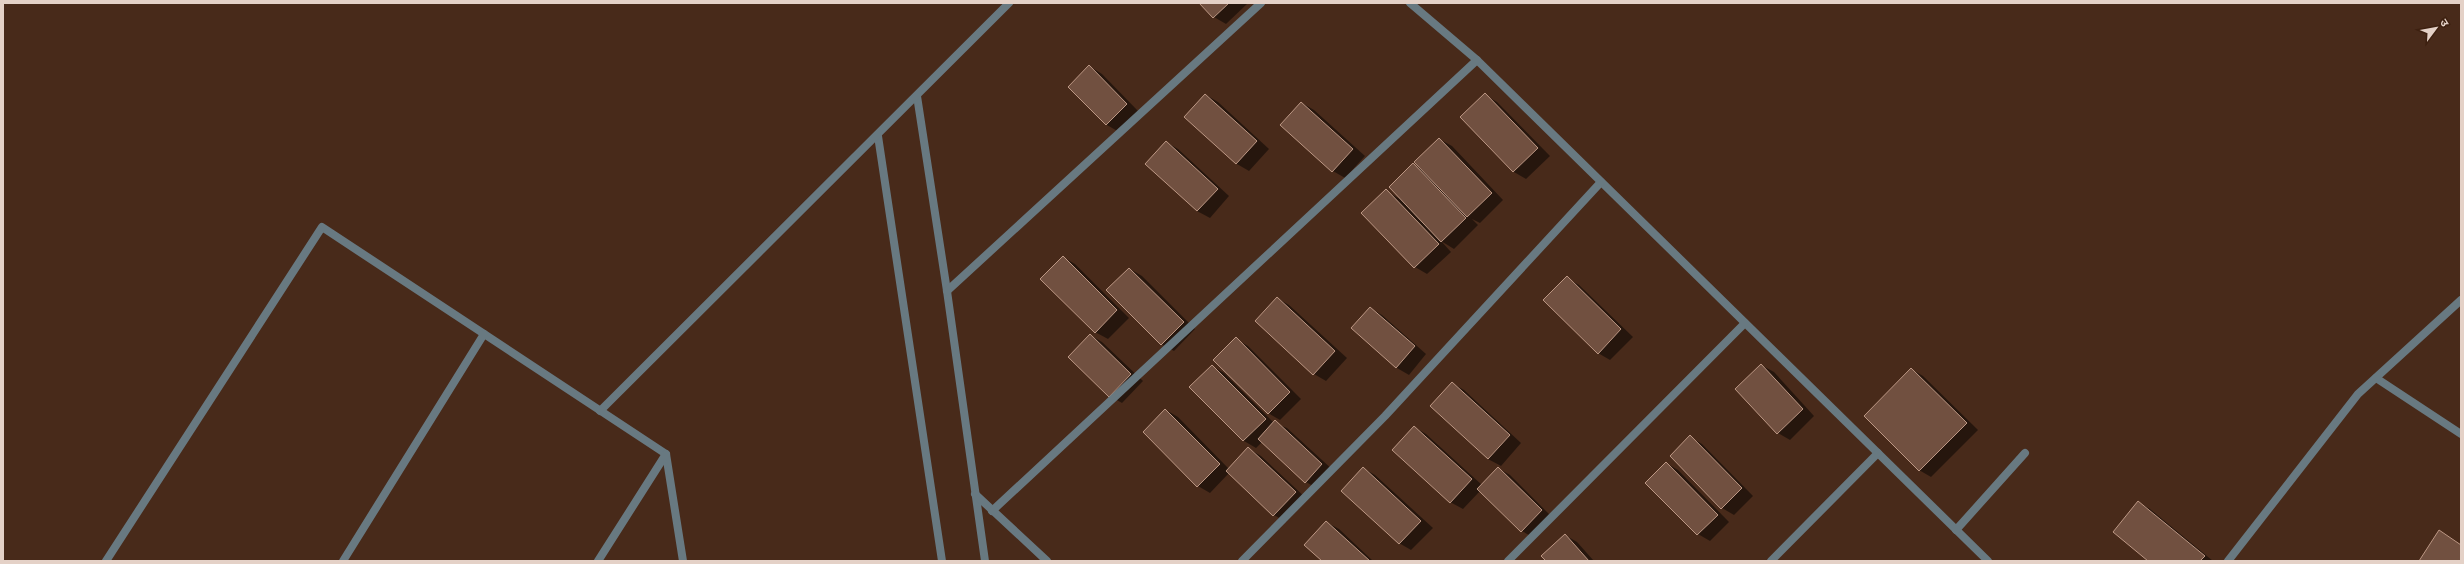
<svg xmlns="http://www.w3.org/2000/svg" width="2464" height="564" viewBox="0 0 2464 564" font-family="'Source Serif 4','Noto Sans Devanagari',serif">
  <style>
    .shadow { fill: #0007 }
    .building { fill: #715040; stroke: #bc9784 }
    .lines { fill: none; stroke-linecap: round; stroke-linejoin: round }
    .minor { stroke: #687981; stroke-width: 8 }
  </style>
  <rect width="100%" height="100%" fill="#482a1a"/>
  <g class="shadow">
    <polygon points="1200,3 1246,3 1247,4 1226,24 1214,17"/>
    <polygon points="1089,66 1102,74 1139,112 1119,132 1107,125 1069,87"/>
    <polygon points="1206,95 1218,102 1269,149 1249,171 1237,164 1186,117"/>
    <polygon points="1485,95 1497,102 1550,156 1526,179 1514,172 1462,117"/>
    <polygon points="1302,103 1314,110 1365,156 1345,178 1333,171 1282,125"/>
    <polygon points="1439,139 1452,146 1503,200 1480,223 1472,219 1478,225 1454,249 1441,241 1451,252 1427,274 1415,267 1363,213 1386,191 1400,199 1413,164 1421,169"/>
    <polygon points="1166,142 1178,149 1229,196 1210,218 1197,211 1146,164"/>
    <polygon points="1063,257 1075,264 1129,318 1108,339 1095,332"/>
    <polygon points="1130,269 1142,276 1195,329 1174,351 1161,344"/>
    <polygon points="1567,278 1579,285 1633,337 1610,360 1598,353"/>
    <polygon points="1277,298 1289,305 1347,358 1326,381 1314,374"/>
    <polygon points="1370,308 1382,315 1426,354 1409,375 1397,368 1352,328"/>
    <polygon points="1090,335 1102,342 1143,381 1122,403 1110,396"/>
    <polygon points="1236,339 1248,346 1301,399 1280,420 1268,413"/>
    <polygon points="1761,365 1774,372 1814,416 1790,440 1778,433"/>
    <polygon points="1212,366 1224,373 1274,423 1287,428 1334,471 1318,489 1306,482 1262,442 1256,448 1244,441 1190,387"/>
    <polygon points="1911,369 1923,376 1978,430 1931,477 1919,470"/>
    <polygon points="1452,383 1464,390 1521,443 1501,466 1488,459 1431,406"/>
    <polygon points="1166,410 1178,417 1229,469 1249,449 1261,456 1307,499 1286,522 1274,515 1229,473 1210,493 1198,486"/>
    <polygon points="1414,427 1426,434 1482,485 1498,468 1510,475 1553,518 1534,538 1522,531 1480,491 1463,509 1450,502"/>
    <polygon points="1690,437 1702,444 1753,496 1734,515 1722,508"/>
    <polygon points="1666,463 1678,470 1729,522 1710,541 1698,534"/>
    <polygon points="1363,468 1375,475 1433,528 1411,550 1399,543"/>
    <polygon points="2138,502 2150,509 2213,561 2150,561"/>
    <polygon points="1326,522 1339,529 1373,561 1323,561"/>
    <polygon points="1565,535 1577,542 1594,561 1548,561"/>
  </g>
  <g class="building">
    <polygon points="1199,3 1229,3 1213,18"/>
    <polygon points="1089,65 1127,104 1106,125 1068,87"/>
    <polygon points="1485,93 1538,148 1513,172 1460,117"/>
    <polygon points="1205,94 1257,141 1236,164 1184,117"/>
    <polygon points="1301,102 1353,149 1332,172 1280,125"/>
    <polygon points="1439,138 1492,193 1467,217 1414,162"/>
    <polygon points="1166,141 1218,189 1197,211 1145,164"/>
    <polygon points="1413,163 1466,218 1441,242 1389,187"/>
    <polygon points="1386,189 1439,244 1414,268 1361,213"/>
    <polygon points="1063,256 1117,310 1095,333 1040,279"/>
    <polygon points="1129,268 1184,322 1161,345 1106,290"/>
    <polygon points="1567,276 1621,329 1598,354 1543,300"/>
    <polygon points="1277,297 1335,351 1313,375 1255,321"/>
    <polygon points="1370,307 1415,346 1396,368 1351,328"/>
    <polygon points="1090,334 1131,374 1109,397 1068,357"/>
    <polygon points="1236,337 1290,392 1268,414 1213,360"/>
    <polygon points="1761,364 1803,409 1777,434 1735,389"/>
    <polygon points="1212,365 1266,419 1243,441 1189,387"/>
    <polygon points="1911,368 1967,423 1919,471 1864,416"/>
    <polygon points="1452,382 1510,435 1488,459 1430,406"/>
    <polygon points="1165,409 1220,464 1197,487 1143,432"/>
    <polygon points="1275,420 1322,464 1305,483 1258,439"/>
    <polygon points="1414,426 1472,479 1450,503 1392,450"/>
    <polygon points="1690,435 1742,488 1721,509 1670,456"/>
    <polygon points="1248,447 1296,492 1273,516 1226,471"/>
    <polygon points="1666,462 1718,515 1697,535 1645,483"/>
    <polygon points="1363,467 1421,521 1399,544 1341,491"/>
    <polygon points="1498,467 1542,510 1521,532 1477,489"/>
    <polygon points="2138,501 2205,556 2200,561 2148,561 2113,532"/>
    <polygon points="1326,521 1370,561 1322,561 1304,545"/>
    <polygon points="2439,530 2461,545 2461,561 2419,561"/>
    <polygon points="1565,534 1589,561 1546,561 1541,556"/>
  </g>
  <g class="lines">
    <g class="minor">
      <polyline points="1410,3 1477,60 1988,561"/>
      <polyline points="917,96 947,291 985,561"/>
      <polyline points="878,136 942,561"/>
      <polyline points="947,291 1261,3"/>
      <polyline points="2376,378 2461,434"/>
      <polyline points="600,411 1009,3"/>
      <polyline points="975,494 1047,561"/>
      <polyline points="992,511 1477,60"/>
      <polyline points="1956,530 2025,453"/>
      <polyline points="106,561 322,227 666,454 683,561"/>
      <polyline points="343,561 484,334"/>
      <polyline points="598,561 666,454"/>
      <polyline points="1242,561 1385,416 1601,182"/>
      <polyline points="1508,561 1745,323"/>
      <polyline points="1771,561 1878,453"/>
      <polyline points="2228,561 2358,394 2461,300"/>
    </g>
  </g>
  <rect width="2464" height="564" fill="none" stroke="#e4d1c7" stroke-width="8"/>
  <g transform="translate(2436 28) rotate(58)" stroke="#3d2010" stroke-width="3" paint-order="stroke">
  <path d="M0-3L7 15L0 10L-7 15Z" fill="#e4d1c7"/>
  <text y="-6" font-size="11" font-weight="bold" text-anchor="middle" fill="#e4d1c7">उ</text>
  </g>
</svg>
